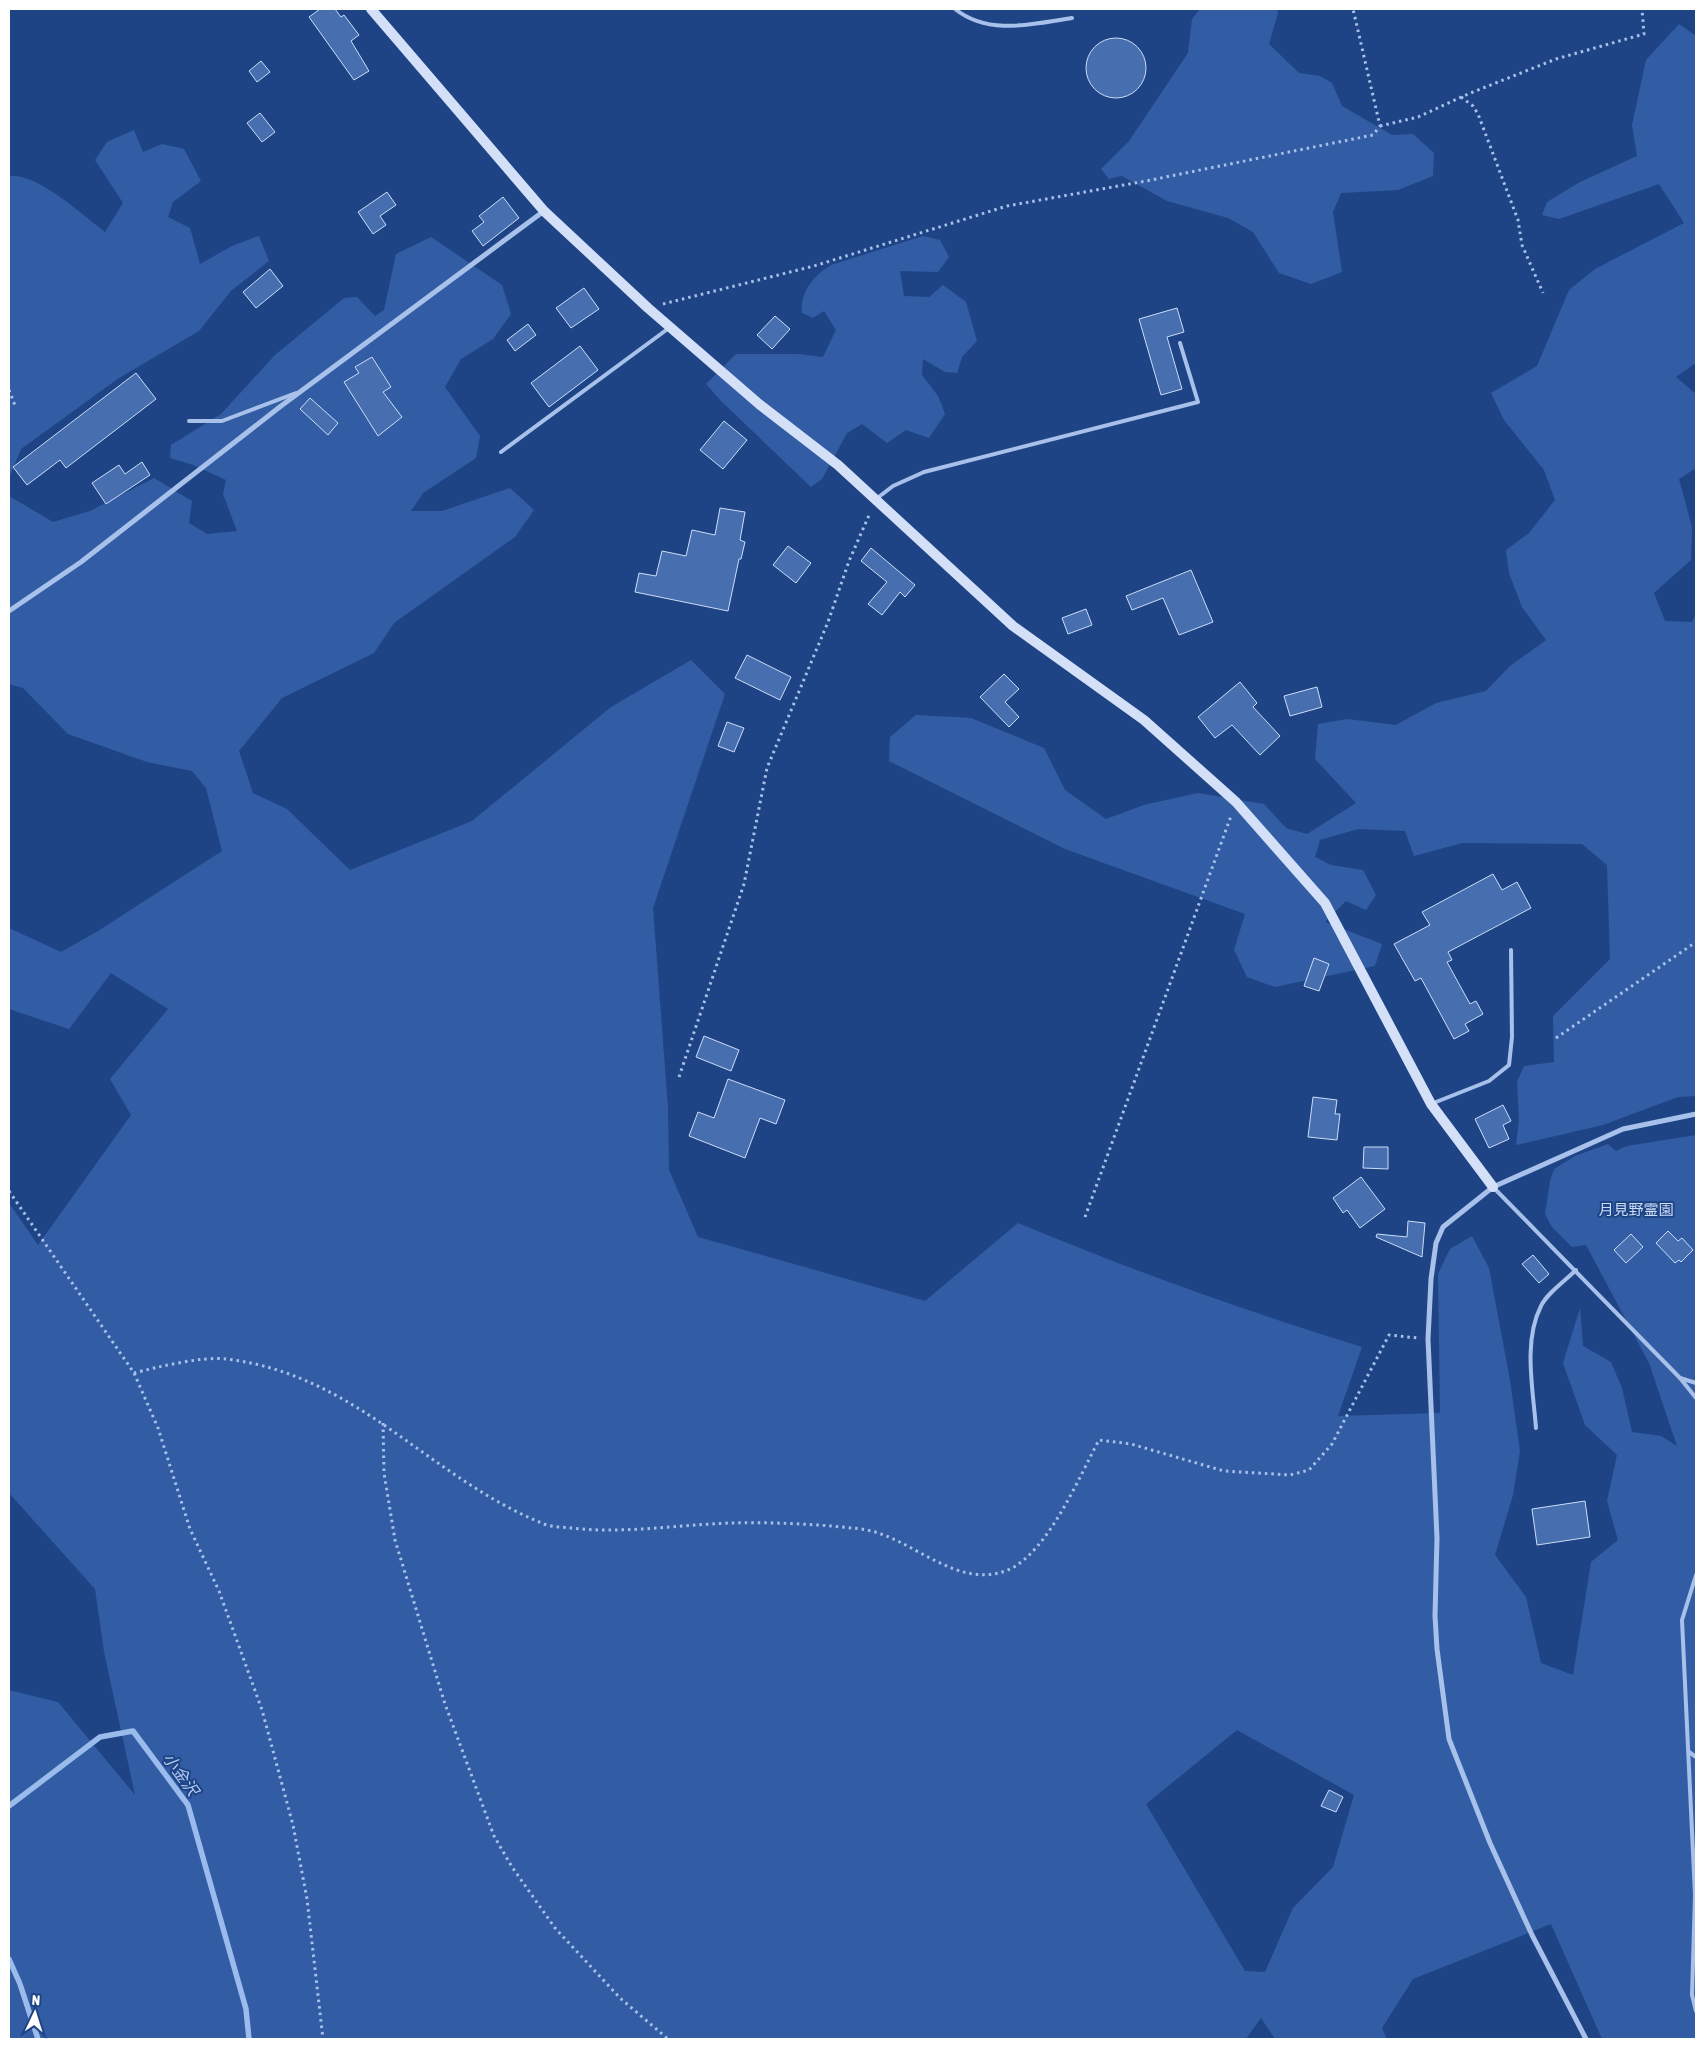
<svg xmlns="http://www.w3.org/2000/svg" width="1705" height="2048" viewBox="0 0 1705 2048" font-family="'Asap Condensed','Noto Sans JP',sans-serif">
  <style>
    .green { fill: #325da4; fill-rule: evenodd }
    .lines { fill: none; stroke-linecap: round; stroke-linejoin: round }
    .stream { stroke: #9bbbec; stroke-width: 5.5 }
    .building { fill: #476eaf; stroke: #ccddf8 }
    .path { stroke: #a8c1ea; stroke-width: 3; stroke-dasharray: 2.5 4; stroke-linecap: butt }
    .lane { stroke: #a8c1ea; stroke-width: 4 }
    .street { stroke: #a8c1ea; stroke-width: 5 }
    .secondary { stroke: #d3e0f8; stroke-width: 10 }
    .labels { text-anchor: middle; stroke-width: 4; stroke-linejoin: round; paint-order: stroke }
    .park-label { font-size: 15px; fill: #ccddf8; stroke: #1f4486 }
    .water-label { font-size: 16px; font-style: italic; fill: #b3cbf2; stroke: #1f4486 }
  </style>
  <rect width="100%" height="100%" fill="#1f4486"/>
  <g class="green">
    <polygon points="1200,9 1277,9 1278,13 1269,44 1299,73 1320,76 1332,83 1342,106 1392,135 1413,134 1434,153 1433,176 1398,190 1341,193 1333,212 1342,272 1311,284 1279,273 1253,232 1228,218 1167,201 1122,176 1109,179 1101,169 1129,141 1188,53 1192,19"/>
    <polygon points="1679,24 1696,36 1696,363 1676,377 1696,394 1696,468 1679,479 1692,527 1691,560 1654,593 1665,621 1692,622 1696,614 1696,1096 1678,1097 1603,1125 1516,1145 1519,1120 1517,1082 1524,1066 1554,1062 1553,1016 1610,959 1607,865 1582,844 1462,843 1414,856 1405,831 1358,829 1320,840 1315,857 1331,865 1363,870 1376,895 1366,910 1346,901 1325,922 1382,944 1375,966 1275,987 1247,977 1234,950 1245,914 1065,849 889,761 890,737 916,715 971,718 1044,748 1065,790 1106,819 1144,805 1198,793 1264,804 1286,828 1307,834 1356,803 1315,759 1318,724 1347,719 1396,725 1436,703 1486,691 1510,666 1546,640 1522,607 1509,573 1506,550 1529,533 1555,500 1544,470 1504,420 1491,393 1537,366 1569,290 1595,269 1684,223 1659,184 1559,219 1542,215 1547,202 1580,182 1637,156 1632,125 1646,60"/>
    <path d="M 134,130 L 143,152 L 162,144 L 184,149 L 201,181 L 173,202 L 168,217 L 190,228 L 200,264 L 232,246 L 259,236 L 269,261 L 231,291 L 199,331 L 119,378 L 21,449 L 9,478 L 9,176 C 38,173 82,215 105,232 L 123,203 L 95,160 L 107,142 Z"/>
    <path d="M 923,236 L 940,240 L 949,257 L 938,272 L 900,271 L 904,296 L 929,297 L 943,285 L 966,302 L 977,341 L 962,357 L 957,373 L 945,372 L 923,359 L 922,375 L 938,396 L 945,414 L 929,438 L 906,430 L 887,443 L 862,424 L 847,433 L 822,479 L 811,487 L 721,401 L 706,384 L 736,354 L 798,354 L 823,357 L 836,330 L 824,311 L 813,318 L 802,313 C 800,292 813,276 831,265 Z"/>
    <path d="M 431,237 L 502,285 L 511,314 L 493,339 L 461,359 L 445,387 L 480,436 L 476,458 L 423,493 L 411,511 L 442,511 L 510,488 L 534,510 L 515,537 L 394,623 L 374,653 L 282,698 L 239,751 L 253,793 L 287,809 L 350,870 L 472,821 L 611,707 L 691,660 L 725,694 L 653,908 L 668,1108 L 669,1170 L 698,1237 L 925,1301 L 1018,1223 C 1131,1270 1245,1311 1362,1347 L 1338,1416 L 1440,1413 L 1438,1274 L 1450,1249 L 1472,1236 L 1489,1268 L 1510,1380 L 1520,1451 L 1513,1495 L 1495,1555 L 1526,1597 L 1541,1663 L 1573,1675 L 1591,1562 L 1618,1540 L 1607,1501 L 1617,1455 L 1585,1425 L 1563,1363 L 1580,1308 L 1583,1346 L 1611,1362 L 1622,1388 L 1632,1432 L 1661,1436 L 1677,1446 L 1649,1363 L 1586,1245 L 1572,1247 L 1552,1227 L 1545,1214 L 1550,1181 L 1554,1169 L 1575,1156 L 1608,1144 L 1616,1151 L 1627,1146 L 1696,1135 L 1696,2039 L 1602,2039 L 1551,1924 L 1413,1979 L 1382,2028 L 1387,2039 L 1275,2039 L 1261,2018 L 1246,2039 L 9,2039 L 9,1690 L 58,1702 L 135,1795 L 104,1652 L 95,1589 L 9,1493 L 9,1203 L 38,1245 L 131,1115 L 110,1079 L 168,1009 L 111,973 L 69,1029 L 9,1009 L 9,928 L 61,952 L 98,931 L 222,851 L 206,788 L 192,771 L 147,762 L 68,734 L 23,688 L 9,684 L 9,496 L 53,522 L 90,511 L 154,478 L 192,501 L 189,523 L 207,534 L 237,531 L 223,494 L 226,480 L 193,465 L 170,458 L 171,445 L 221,414 L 275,355 L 344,298 L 357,297 L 375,316 L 384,310 L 396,254 ZM 1237,1730 L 1354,1795 L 1333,1867 L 1293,1908 L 1265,1972 L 1245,1971 L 1146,1804 Z"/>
  </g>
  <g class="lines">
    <g class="stream">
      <polyline points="9,1806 100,1737 133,1731 188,1805 246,2009 249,2039"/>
      <polyline points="9,1959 20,1984 38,2039"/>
    </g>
  </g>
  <g class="building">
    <polygon points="320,9 335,9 341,17 344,15 359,35 351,41 369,71 354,80 309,17"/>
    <circle cx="1116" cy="68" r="30"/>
    <polygon points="261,61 270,72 257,82 249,71"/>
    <polygon points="260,113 275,132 262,142 247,123"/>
    <polygon points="387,192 396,205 380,216 386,225 373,234 358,212"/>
    <polygon points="503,197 519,218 483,246 472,231 484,222 479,216"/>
    <polygon points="270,269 283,286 256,308 243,292"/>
    <polygon points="584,288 599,309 571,328 556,308"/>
    <polygon points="1177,308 1184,332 1167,337 1182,389 1161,395 1139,319"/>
    <polygon points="775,316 790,329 772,349 757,335"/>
    <polygon points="528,324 536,335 515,351 507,340"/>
    <polygon points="580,346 598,370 549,407 531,383"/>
    <polygon points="372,357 391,387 383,392 402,417 378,436 344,382 359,373 355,367"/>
    <polygon points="136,373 156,399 66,468 60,460 27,485 13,467"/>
    <polygon points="310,398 338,423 328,435 300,409"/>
    <polygon points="724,421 747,440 723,469 700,450"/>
    <polygon points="142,462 150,475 106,504 92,483 119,465 125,474"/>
    <polygon points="720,508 745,512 740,540 745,542 741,559 739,559 728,611 635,592 639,573 656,576 662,551 686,556 692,530 715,535"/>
    <polygon points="788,546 811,563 796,583 773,565"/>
    <polygon points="871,548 915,585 905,597 900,592 882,615 868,604 887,582 861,561"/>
    <polygon points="1191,570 1213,622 1179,635 1163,598 1132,610 1126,596"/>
    <polygon points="1086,609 1092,625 1068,634 1062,618"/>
    <polygon points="747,655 791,677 780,700 735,678"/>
    <polygon points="1004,674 1019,689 1005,702 1019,717 1009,727 980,697"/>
    <polygon points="1240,682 1257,703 1253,707 1280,736 1260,755 1232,725 1215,738 1198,717"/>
    <polygon points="1317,687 1322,707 1290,716 1284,696"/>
    <polygon points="727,722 744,728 734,752 718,746"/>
    <polygon points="1493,874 1502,890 1517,882 1531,908 1448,952 1452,960 1447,962 1470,1004 1476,1001 1483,1014 1465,1024 1469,1031 1454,1039 1421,978 1415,981 1394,944 1430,925 1422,912"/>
    <polygon points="1314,958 1329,964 1319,991 1304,986"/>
    <polygon points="704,1036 739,1050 731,1071 696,1057"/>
    <polygon points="728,1079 785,1100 776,1124 760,1118 745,1158 689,1136 698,1112 714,1118"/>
    <polygon points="1313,1097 1337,1100 1335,1114 1340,1114 1337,1140 1308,1137"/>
    <polygon points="1503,1105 1511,1121 1503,1125 1509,1139 1489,1148 1475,1119"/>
    <polygon points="1364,1147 1388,1147 1388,1169 1363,1168"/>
    <polygon points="1361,1177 1385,1209 1360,1228 1347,1210 1343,1213 1333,1198"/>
    <polygon points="1408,1221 1425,1223 1422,1257 1376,1237 1377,1234 1407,1237"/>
    <polygon points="1668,1231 1678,1241 1682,1238 1693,1250 1681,1262 1679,1260 1675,1263 1656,1243"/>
    <polygon points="1631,1234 1643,1247 1626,1263 1614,1250"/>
    <polygon points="1533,1255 1549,1274 1539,1283 1522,1264"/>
    <polygon points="1585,1501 1590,1537 1537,1545 1532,1509"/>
    <polygon points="1329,1790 1343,1797 1336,1812 1321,1806"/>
  </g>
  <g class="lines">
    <g class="path">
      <polyline points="1461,97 1473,106 1478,114 1518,220 1522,245 1543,293"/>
      <polyline points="1380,126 1418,117 1468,94 1556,59 1644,34 1642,9"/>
      <polyline points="663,304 814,266 1007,206 1146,181 1373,135 1380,126 1353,9"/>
      <polyline points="9,390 16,408"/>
      <polyline points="1556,1038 1696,942"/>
      <polyline points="679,1077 744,884 767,768 828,622 849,561 870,513"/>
      <polyline points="9,1191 134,1373 158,1428 190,1529 219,1591 262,1710 293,1825 307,1899 323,2039"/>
      <polyline points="1085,1217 1231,816"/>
      <path d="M 134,1373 C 157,1367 203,1356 226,1359 C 357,1374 429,1478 544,1524 C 552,1527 562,1527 571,1528 C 623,1534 677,1525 730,1523 C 773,1522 818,1524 861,1529 C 911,1535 957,1593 1010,1569 C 1049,1550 1079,1477 1099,1440 L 1131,1444 L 1224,1471 L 1290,1475 L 1309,1470 L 1332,1444 L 1389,1335 L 1418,1338"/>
      <polyline points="383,1423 384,1473 395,1540 445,1704 494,1836 512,1867 555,1928 620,1998 668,2039"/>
    </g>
    <g class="lane">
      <path d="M 955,9 C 989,36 1032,24 1072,18"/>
      <polyline points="189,421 222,421 296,393"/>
      <polyline points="501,452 669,328"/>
      <polyline points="876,499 893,486 924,472 1198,402 1180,343"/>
      <polyline points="1431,1104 1489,1081 1509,1065 1512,1037 1511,950"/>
      <polyline points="1493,1187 1680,1378 1696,1398"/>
      <polyline points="1680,1378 1696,1383"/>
      <path d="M 1536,1428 C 1533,1389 1523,1341 1541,1306 C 1547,1293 1566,1280 1576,1270"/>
      <polyline points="1696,1575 1682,1620 1695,1895 1692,1995 1696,2011"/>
      <polyline points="1689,1752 1696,1757"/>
    </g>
    <g class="street">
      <polyline points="9,611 81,562 281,406 544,211"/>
      <polyline points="1586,2039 1532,1935 1490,1843 1449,1739 1437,1649 1435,1616 1437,1538 1428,1339 1431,1279 1436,1243 1443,1227 1493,1187 1623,1129 1696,1114"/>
    </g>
    <polyline class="secondary" points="371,9 544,211 648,308 759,404 838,465 1013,626 1144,720 1236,802 1325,903 1431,1104 1493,1187"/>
  </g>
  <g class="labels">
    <g class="park-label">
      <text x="1636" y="1215">月見野霊園</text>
    </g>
    <g class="water-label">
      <text transform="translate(181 1774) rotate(54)" y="6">小金沢</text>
    </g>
  </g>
  <rect width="1705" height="2048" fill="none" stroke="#ffffff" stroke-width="20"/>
  <g transform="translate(35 2013) rotate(4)" stroke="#1f4486" stroke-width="4" paint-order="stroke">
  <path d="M0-4L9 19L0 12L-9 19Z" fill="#ffffff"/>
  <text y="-8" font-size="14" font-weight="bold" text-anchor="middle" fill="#ffffff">N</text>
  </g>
</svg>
